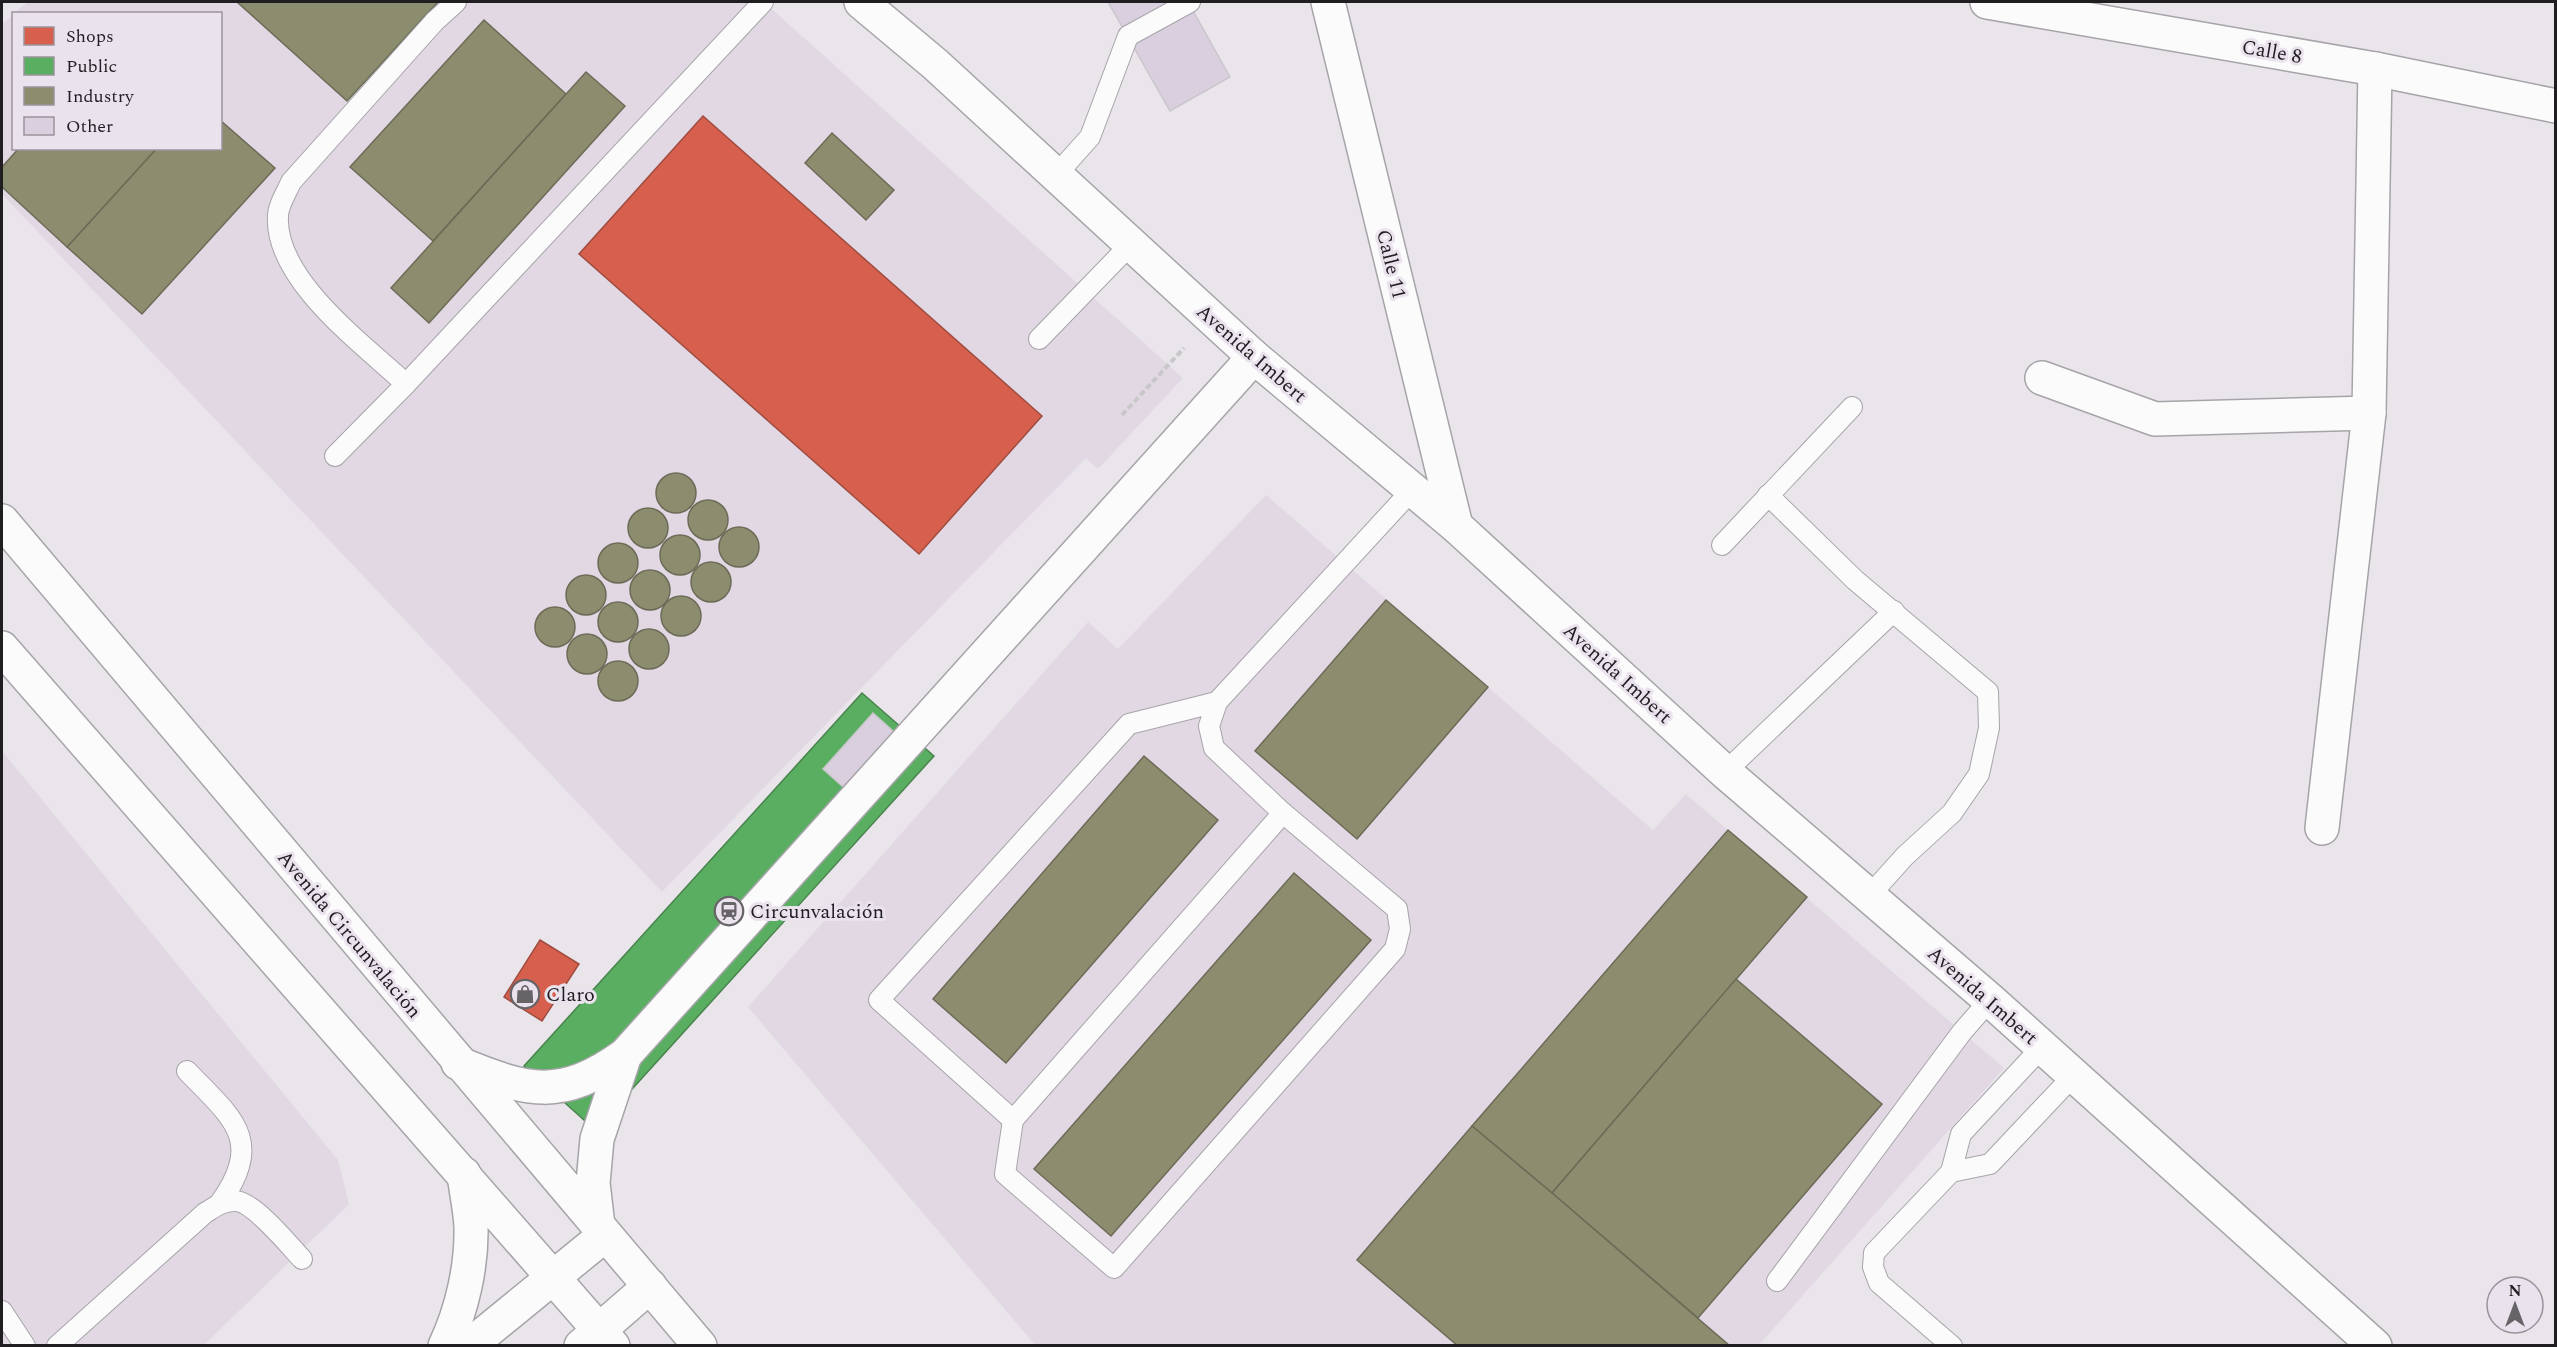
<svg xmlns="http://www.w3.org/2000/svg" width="2557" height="1347" viewBox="0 0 2557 1347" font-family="Spectral,serif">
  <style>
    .built { fill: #e1d8e4 }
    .shops { fill: #d6604d; stroke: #a04c40; stroke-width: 1.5 }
    .public { fill: #5aae61; stroke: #49834e; stroke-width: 1.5 }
    .industry { fill: #8c8c6e; stroke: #6c6b57; stroke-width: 1.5 }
    .building { fill: #d9cfde; stroke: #cac7cc; stroke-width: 1.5 }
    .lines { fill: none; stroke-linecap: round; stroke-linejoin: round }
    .lane-casing { stroke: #a6a4a8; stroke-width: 22 }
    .street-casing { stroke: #a6a4a8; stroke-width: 36 }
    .secondary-casing { stroke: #a6a4a8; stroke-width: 36 }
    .primary-casing { stroke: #a6a4a8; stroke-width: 36 }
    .path { stroke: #c9c7ca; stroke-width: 4; stroke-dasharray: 6 3; stroke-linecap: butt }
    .lane { stroke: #fcfbfc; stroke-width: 20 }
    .street { stroke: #fcfbfc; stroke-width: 33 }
    .secondary { stroke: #fcfbfc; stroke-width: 33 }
    .primary { stroke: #fcfbfc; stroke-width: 33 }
    .labels { text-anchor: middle; stroke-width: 6; stroke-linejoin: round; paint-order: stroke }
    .street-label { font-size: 20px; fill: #211e22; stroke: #eae3ed }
    .poi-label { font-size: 20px; fill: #211e22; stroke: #eae3ed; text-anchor: start }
  </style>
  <rect width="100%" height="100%" fill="#e9e5eb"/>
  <g class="built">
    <polygon points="28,2 764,2 1183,378 1098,469 1086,458 662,892 2,194 2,24 14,14 14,148 220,148 220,14 14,13"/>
    <polygon points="1266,495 1653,830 1686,794 2004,1068 1759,1345 1035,1345 748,1007 1088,622 1118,649"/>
    <polygon points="2,751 338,1160 349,1204 204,1345 2,1345"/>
  </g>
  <g class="shops">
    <polygon points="703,116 1042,416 919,554 579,254"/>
    <polygon points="540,940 579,964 542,1021 504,997"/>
  </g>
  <polygon class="public" points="862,693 934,756 595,1130 524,1066"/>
  <g class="industry">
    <polygon points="237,2 438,2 347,101"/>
    <polygon points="484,20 566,94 433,241 350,167"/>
    <polygon points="586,72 625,106 429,323 391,288"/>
    <polygon points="220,120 275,168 142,314 67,247 157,148 220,148"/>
    <polygon points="832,133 894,190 866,220 805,163"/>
    <polygon points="19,148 157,148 67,247 2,187 2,167"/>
    <circle cx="676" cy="493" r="20"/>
    <circle cx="708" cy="520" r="20"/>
    <circle cx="648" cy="528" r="20"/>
    <circle cx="739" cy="547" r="20"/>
    <circle cx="680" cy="555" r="20"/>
    <circle cx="618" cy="563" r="20"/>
    <circle cx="711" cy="582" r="20"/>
    <circle cx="650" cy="590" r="20"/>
    <circle cx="586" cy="595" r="20"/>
    <circle cx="681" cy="616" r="20"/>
    <polygon points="1386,600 1488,687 1357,839 1255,751"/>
    <circle cx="618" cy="622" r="20"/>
    <circle cx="555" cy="627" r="20"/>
    <circle cx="649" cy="649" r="20"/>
    <circle cx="587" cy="654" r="20"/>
    <circle cx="618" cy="681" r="20"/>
    <polygon points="1144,756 1218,820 1006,1063 933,999"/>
    <polygon points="1728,830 1807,897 1552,1193 1472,1126"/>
    <polygon points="1294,873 1371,940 1111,1236 1034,1169"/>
    <polygon points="1736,979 1882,1104 1698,1318 1552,1193"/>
    <polygon points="1472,1126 1552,1193 1730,1346 1458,1346 1357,1260"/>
  </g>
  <g class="building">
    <polygon points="1108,2 1188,2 1230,77 1170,111"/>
    <polygon points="873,713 911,747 861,803 823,769"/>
  </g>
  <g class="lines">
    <g class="lane-casing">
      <g id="lane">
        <polyline points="1056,175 1090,137 1128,36 1190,2"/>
        <polyline points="1039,339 1131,244"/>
        <path d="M 406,384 C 363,344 274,279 278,216 C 278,205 287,192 291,182 L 435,21 L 456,2"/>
        <polyline points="335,456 406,384 763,2"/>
        <polyline points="1768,495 1855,580 1988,692 1989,728 1979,774 1952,813 1905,856 1869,896"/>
        <polyline points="1722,545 1852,407"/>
        <polyline points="1217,702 1129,724 879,1000 1013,1120 1283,813"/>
        <polyline points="1725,772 1894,611"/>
        <path d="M 187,1071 C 232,1118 265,1139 220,1203"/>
        <polyline points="1013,1120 1005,1174 1114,1268 1395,949 1400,929 1397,909 1283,813 1214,748 1209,726 1217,702 1413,489"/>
        <polyline points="1951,1172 1990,1164 2074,1075"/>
        <polyline points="1777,1281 1962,1032 1990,1000"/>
        <polyline points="2,1311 25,1346"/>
        <path d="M 57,1346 L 205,1213 C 215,1207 222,1201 235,1201 C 253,1201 289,1245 302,1259"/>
        <polyline points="1952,1346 1879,1283 1873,1267 1874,1253 1951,1172 1961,1134 2042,1047"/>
      </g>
    </g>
    <g class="street-casing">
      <g id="street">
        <polyline points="1328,2 1456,526"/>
        <polyline points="1987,2 2375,69 2556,106"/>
        <polyline points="2042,378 2155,419 2369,413"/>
        <polyline points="2322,828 2369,413 2375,69"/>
        <path d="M 458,1063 C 528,1092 561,1101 625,1055 L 1254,357"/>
        <polyline points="598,1226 593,1183 597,1139 625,1055"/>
        <polyline points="469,1346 605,1235"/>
        <polyline points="581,1346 650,1286"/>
      </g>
    </g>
    <g class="secondary-casing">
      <polyline id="secondary" points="861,2 935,64 1254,357 1456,526 1725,772 1990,1000 2375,1346"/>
    </g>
    <g class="primary-casing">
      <g id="primary">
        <polyline points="2,521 700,1346"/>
        <polyline points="2,648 613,1346"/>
        <path d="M 445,1346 C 462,1310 472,1266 471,1226 C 470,1209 466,1191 464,1174"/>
      </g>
    </g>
    <polyline class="path" points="1122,415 1184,348"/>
    <use href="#lane" class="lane"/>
    <use href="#street" class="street"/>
    <use href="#secondary" class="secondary"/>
    <use href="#primary" class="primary"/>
  </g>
  <defs>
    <g id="station-ring" transform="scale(1.5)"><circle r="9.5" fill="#eae3ed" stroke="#676468" stroke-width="1.5"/><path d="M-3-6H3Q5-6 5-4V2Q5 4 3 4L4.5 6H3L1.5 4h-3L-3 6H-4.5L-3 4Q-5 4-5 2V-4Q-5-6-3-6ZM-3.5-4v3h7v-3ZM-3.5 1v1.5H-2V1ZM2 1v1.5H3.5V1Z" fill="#676468"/></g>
    <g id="shop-ring" transform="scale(1.5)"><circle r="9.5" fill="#eae3ed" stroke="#676468" stroke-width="1.5"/><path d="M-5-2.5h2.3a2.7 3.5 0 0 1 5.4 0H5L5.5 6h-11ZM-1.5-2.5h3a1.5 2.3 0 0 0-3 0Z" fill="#676468"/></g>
  </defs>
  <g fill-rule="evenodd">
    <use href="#station-ring" x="729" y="911"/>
    <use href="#shop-ring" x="525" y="994"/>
  </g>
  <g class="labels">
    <g class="street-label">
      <text transform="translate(2272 51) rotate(10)" y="7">Calle 8</text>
      <text transform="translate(1392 264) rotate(76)" y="7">Calle 11</text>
      <text transform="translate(1252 353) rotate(41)" y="7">Avenida Imbert</text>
      <text transform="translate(1618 673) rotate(42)" y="7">Avenida Imbert</text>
      <text transform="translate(350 934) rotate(50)" y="7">Avenida Circunvalación</text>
      <text transform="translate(1983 995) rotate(41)" y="7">Avenida Imbert</text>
    </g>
    <g class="poi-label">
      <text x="750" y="918">Circunvalación</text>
      <text x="546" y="1001">Claro</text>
    </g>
  </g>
  <rect width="2557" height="1347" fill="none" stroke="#211e22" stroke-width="6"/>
  <rect x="12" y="12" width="210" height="138" fill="#eae3ed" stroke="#9a949c" stroke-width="1.5"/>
  <rect x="24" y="27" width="30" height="18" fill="#d6604d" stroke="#9a949c" stroke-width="1.5"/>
  <text x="66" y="42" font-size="18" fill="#211e22">Shops</text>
  <rect x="24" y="57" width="30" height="18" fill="#5aae61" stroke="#9a949c" stroke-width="1.5"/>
  <text x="66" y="72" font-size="18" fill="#211e22">Public</text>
  <rect x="24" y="87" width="30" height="18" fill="#8c8c6e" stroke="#9a949c" stroke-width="1.5"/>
  <text x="66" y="102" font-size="18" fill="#211e22">Industry</text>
  <rect x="24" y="117" width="30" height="18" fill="#d9cfde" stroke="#9a949c" stroke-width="1.5"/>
  <text x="66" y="132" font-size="18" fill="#211e22">Other</text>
  <g transform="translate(2515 1305)"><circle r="28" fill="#eae3ed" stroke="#9a949c" stroke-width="1.5"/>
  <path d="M0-4.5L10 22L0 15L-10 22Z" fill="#676468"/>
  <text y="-9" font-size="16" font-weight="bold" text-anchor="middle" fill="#211e22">N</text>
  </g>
</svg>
